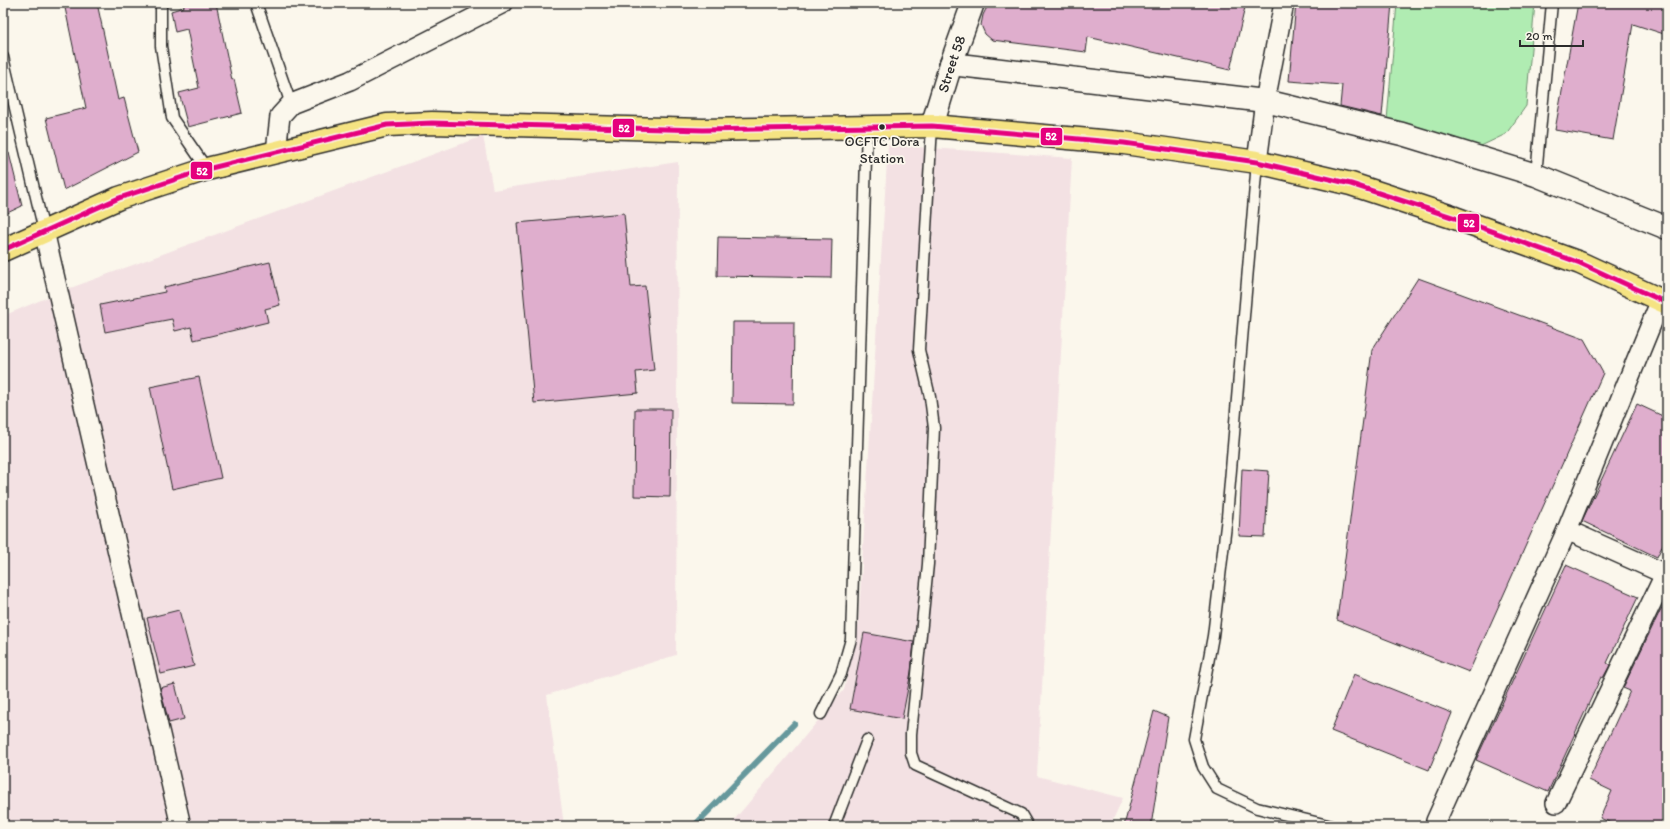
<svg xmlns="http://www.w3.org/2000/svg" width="1670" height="829" viewBox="0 0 1670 829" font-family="Itim,sans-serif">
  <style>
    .built { fill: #f3e1e3 }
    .green { fill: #b0ecb2; stroke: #6e8c6e }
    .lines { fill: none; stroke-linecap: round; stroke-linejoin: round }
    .stream { stroke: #66989c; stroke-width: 6 }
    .building { fill: #dfaecd; stroke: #2b2b2b }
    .service-casing { stroke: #2b2b2b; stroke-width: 13 }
    .minor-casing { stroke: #2b2b2b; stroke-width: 22 }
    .tertiary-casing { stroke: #2b2b2b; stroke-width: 25 }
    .trunk-casing { stroke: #2b2b2b; stroke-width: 25 }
    .service { stroke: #fbf7ec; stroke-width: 10 }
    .minor { stroke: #fbf7ec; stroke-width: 19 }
    .tertiary { stroke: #fbf7ec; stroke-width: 22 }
    .trunk { stroke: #f5e382; stroke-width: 22 }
    .bus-1-casing { stroke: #fbf7ec; stroke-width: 8 }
    .bus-1 { stroke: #e5007d; stroke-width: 5 }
    .bus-dot { fill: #2b2b2b; stroke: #fbf7ec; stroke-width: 1.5 }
    .labels { text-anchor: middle; stroke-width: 3.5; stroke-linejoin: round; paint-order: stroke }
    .bus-label { font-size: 14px; fill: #2b2b2b; stroke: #fbf7ec }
    .street-label { font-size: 15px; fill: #2b2b2b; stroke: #fbf7ec }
    .line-badge { stroke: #fbf7ec; stroke-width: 1.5 }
    .badge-label { font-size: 11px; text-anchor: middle; font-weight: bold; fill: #fff }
  </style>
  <rect width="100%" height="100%" fill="#fbf7ec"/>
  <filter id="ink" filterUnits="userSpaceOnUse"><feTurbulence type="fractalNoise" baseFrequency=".025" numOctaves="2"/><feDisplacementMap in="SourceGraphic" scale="8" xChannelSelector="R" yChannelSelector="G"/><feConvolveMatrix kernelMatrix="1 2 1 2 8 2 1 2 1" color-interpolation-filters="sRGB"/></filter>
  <g filter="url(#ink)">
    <g class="built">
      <polygon points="483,136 493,190 678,162 676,655 547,695 564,826 3,826 3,316 65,290"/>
      <polygon points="888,145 1072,158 1037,776 1123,798 1110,826 732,826 734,820 844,690 858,629"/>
    </g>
    <polygon class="green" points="1397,3 1535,3 1526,106 1506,134 1481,146 1422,136 1387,120"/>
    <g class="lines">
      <polyline class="stream" points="694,826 794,724"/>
    </g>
    <g class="building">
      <polygon points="64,3 97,3 118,100 124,98 138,152 64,190 46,118 86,108"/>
      <polygon points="183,3 216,3 232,80 234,79 242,113 188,127 179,93 199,88 187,29 175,32 171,11 184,7"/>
      <polygon points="989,3 1246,3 1230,70 1088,37 1086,52 992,40 985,34 981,25 983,15"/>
      <polygon points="1296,3 1392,3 1382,116 1340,106 1342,85 1289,81"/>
      <polygon points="1578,3 1667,3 1667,35 1633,24 1613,140 1555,130"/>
      <polygon points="3,153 9,153 22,206 3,215"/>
      <polygon points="624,213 631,287 645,286 654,370 636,372 638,393 534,403 517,223"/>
      <polygon points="718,237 832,239 831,278 717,276"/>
      <polygon points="270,262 280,305 265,309 268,322 194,340 191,327 175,331 172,319 105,332 100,305 165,292 164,287"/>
      <polygon points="1418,278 1584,339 1603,373 1469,672 1337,620 1372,350"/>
      <polygon points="733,322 794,322 793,404 732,403"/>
      <polygon points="199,377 221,478 172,489 150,387"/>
      <polygon points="1637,404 1667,418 1667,536 1657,557 1582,521"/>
      <polygon points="635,409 671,409 670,497 634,496"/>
      <polygon points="1242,469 1269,471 1265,537 1239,536"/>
      <polygon points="1566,565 1638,597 1607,663 1610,665 1603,678 1601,677 1548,792 1476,760"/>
      <polygon points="1667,600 1667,826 1618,826 1600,818 1612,791 1589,780 1630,691 1623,688 1660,611"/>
      <polygon points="179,610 194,666 161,674 147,618"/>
      <polygon points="864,633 914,642 911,672 902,719 850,709"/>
      <polygon points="1354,674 1452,713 1429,770 1331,731"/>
      <polygon points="175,684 184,719 169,723 160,688"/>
      <polygon points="1154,711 1168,717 1151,826 1124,826"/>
    </g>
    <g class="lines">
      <g class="service-casing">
        <g id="service">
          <polyline points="161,3 161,46 172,118 207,169"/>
          <polyline points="256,3 291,104"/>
          <polyline points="3,57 44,231"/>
          <polyline points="932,126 919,350 930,397 934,428 928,564 911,734 911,753 915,765 1021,814 1028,826"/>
          <polyline points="1257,162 1227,517 1213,636 1194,739 1203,767 1217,789 1257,808 1332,826"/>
          <polyline points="1536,175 1552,3"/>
          <polyline points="821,714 841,674 851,639 867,127"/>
          <polyline points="834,826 867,740"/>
        </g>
      </g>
      <g class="minor-casing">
        <g id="minor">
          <polyline points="276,152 280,116 291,104 350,81 503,3"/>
          <polyline points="1257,162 1265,101 1284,3"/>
          <polyline points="44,231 181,826"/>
          <polyline points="1567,530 1665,574"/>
          <polyline points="1556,803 1667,570"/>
          <polyline points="1436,821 1567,530 1661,300"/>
        </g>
      </g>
      <g class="tertiary-casing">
        <g id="tertiary">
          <polyline points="951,64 1265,101 1402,134 1536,175 1667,228"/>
          <path id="s1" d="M 932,126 L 951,64 L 973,3"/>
        </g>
      </g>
      <g class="trunk-casing">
        <polyline id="trunk" points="3,250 119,198 207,169 387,125 432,123 703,130 932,126 1124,143 1257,162 1351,184 1455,218 1580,263 1667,303"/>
      </g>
      <use href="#service" class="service"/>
      <use href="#minor" class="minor"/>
      <use href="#tertiary" class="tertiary"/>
      <use href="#trunk" class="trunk"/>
      <g class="bus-1-casing">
        <polyline id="bus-1" points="3,250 119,198 207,169 387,125 432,123 703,130 932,126 1124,143 1257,162 1351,184 1455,218 1580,263 1667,303"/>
      </g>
      <use href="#bus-1" class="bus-1"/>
    </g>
  </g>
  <circle class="bus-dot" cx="882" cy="127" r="3.5"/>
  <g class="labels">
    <g class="bus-label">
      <text x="882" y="146">OCFTC Dora<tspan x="882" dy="17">Station</tspan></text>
    </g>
    <g class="street-label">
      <text dy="5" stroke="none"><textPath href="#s1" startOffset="65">Street 58</textPath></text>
    </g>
  </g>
  <g class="line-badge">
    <rect x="612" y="118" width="23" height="20" rx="4" fill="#e5007d"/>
    <rect x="1040" y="127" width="23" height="19" rx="4" fill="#e5007d"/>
    <rect x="190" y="161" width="23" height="19" rx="4" fill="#e5007d"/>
    <rect x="1457" y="213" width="23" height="20" rx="4" fill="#e5007d"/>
  </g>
  <g class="badge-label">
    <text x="624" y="132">52</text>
    <text x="1051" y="140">52</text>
    <text x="202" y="175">52</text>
    <text x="1469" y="227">52</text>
  </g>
  <rect width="1670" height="829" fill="none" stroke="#fbf7ec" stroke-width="16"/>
  <rect x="8" y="8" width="1654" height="813" fill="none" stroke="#2b2b2b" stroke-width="1.5" filter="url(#ink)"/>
  <path d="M1520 40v6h63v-6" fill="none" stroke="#2b2b2b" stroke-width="2"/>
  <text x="1526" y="40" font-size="12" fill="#2b2b2b" stroke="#fbf7ec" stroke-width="3" paint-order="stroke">20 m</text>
</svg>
